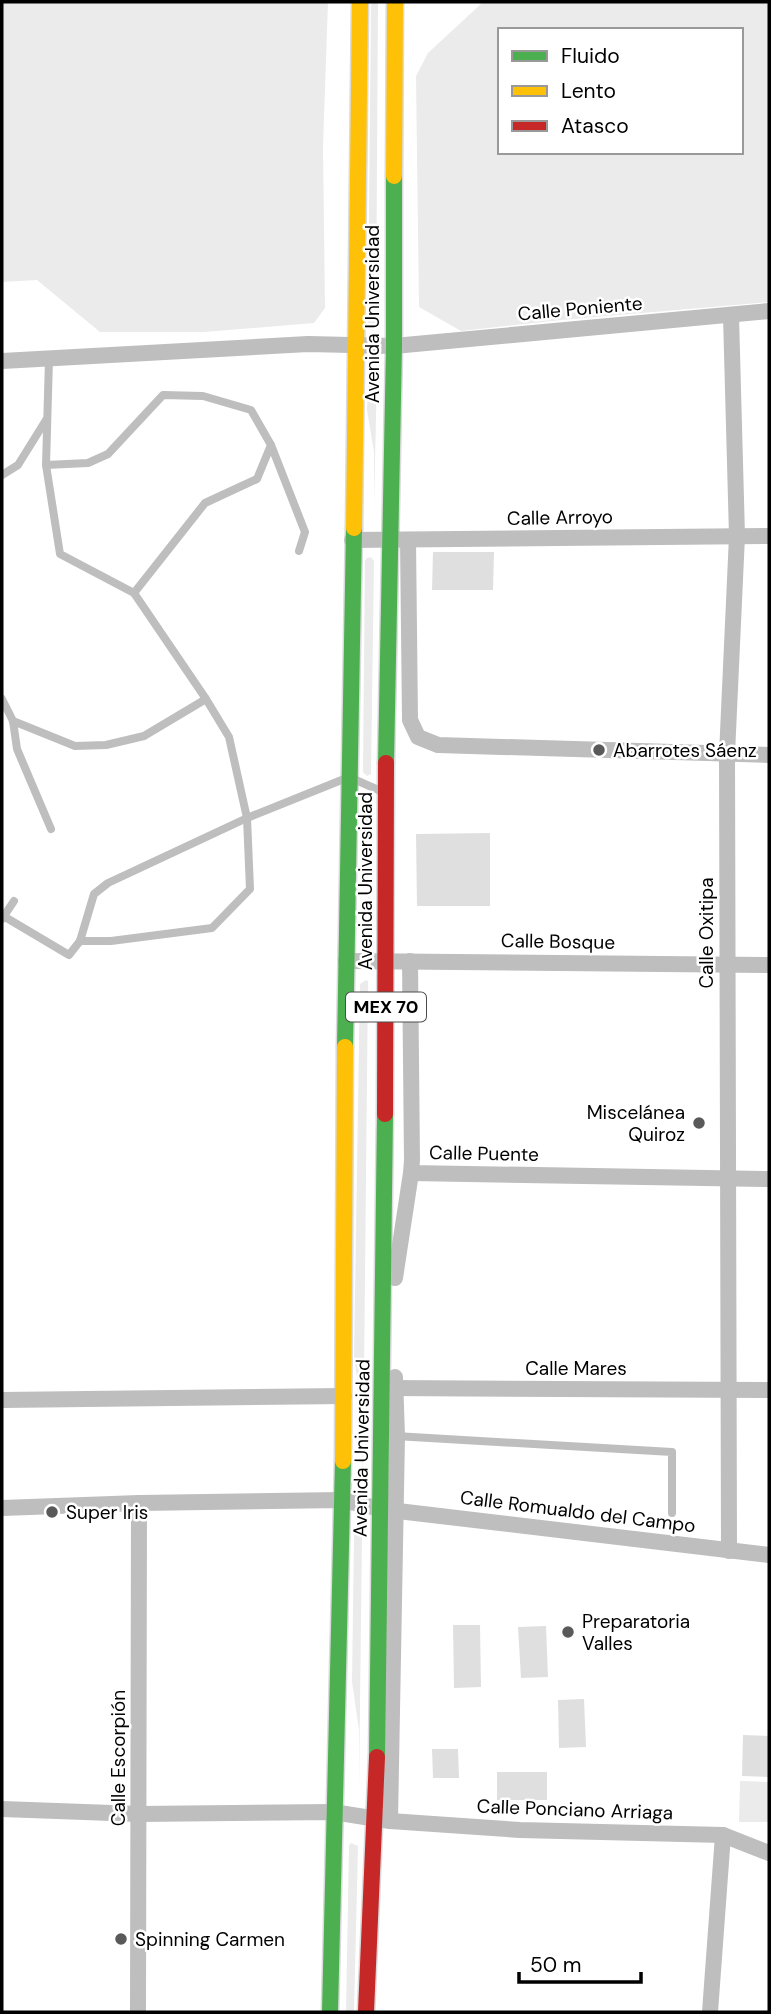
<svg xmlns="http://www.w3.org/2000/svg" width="771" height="2014" viewBox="0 0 771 2014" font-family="'DM Sans',sans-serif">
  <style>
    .green { fill: #ebebeb; fill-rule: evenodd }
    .building { fill: #dfdfdf }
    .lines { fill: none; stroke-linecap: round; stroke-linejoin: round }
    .fast-casing { stroke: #dbdbdb; stroke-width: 19 }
    .slow-casing { stroke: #dbdbdb; stroke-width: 19 }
    .jam-casing { stroke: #dbdbdb; stroke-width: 19 }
    .lane { stroke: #bebebe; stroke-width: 8 }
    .street { stroke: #bebebe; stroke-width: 16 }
    .fast { stroke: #4caf50; stroke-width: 16 }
    .slow { stroke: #ffc107; stroke-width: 16 }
    .jam { stroke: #c62828; stroke-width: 16 }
    .poi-dot { fill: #595959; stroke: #fff; stroke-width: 2.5 }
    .labels { text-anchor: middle; stroke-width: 5; stroke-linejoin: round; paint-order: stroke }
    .shield { fill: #fff; stroke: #4c4c4c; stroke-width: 2 }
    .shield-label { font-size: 18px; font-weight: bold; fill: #000 }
    .street-label { font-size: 19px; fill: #000; stroke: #fff }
    .poi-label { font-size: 19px; fill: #000; stroke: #fff; text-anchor: start }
  </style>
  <rect width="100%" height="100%" fill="#fff"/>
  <g class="green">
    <polygon points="2,2 328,2 323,146 325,308 314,323 204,332 100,332 37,280 2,282"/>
    <polygon points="371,2 378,2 376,327 373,331 368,326"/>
    <path d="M 483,2 L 769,2 L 769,302 L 561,320 L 461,331 L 419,307 L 416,76 L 428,53 ZM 500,30 L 741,30 L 741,152 L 500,152 Z"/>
    <polygon points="372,370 377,374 374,506 374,452 367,410 369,371"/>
    <polygon points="371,557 374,561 371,774 367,776 363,772 365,561 367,558"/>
    <polygon points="365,805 370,806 371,810 369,931 368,889 360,831 362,808"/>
    <polygon points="366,980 368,981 363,1476 360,1399 354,1356 360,984"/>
    <polygon points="358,1530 362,1535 359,1791 359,1730 352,1682 354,1535"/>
    <polygon points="740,1781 769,1782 769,1822 739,1822"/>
    <polygon points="351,1843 358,1846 354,2012 346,2012 349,1846"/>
  </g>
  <g class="building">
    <polygon points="433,552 494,552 493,590 432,590"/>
    <polygon points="490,833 490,906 417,906 416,834"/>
    <polygon points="453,1625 480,1625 481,1687 454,1688"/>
    <polygon points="546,1626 548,1677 521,1678 518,1627"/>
    <polygon points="584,1699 586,1747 559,1748 558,1700"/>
    <polygon points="743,1735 769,1736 769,1777 742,1776"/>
    <polygon points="432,1749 458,1749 459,1778 433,1778"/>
    <rect x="497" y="1772" width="50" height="28"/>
  </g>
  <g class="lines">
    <g class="fast-casing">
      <g id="fast">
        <polyline points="386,763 394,346 394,176"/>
        <polyline points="345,1047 354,528"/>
        <polyline points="377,1757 385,1114"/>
        <polyline points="330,2012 343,1461"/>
      </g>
    </g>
    <g class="slow-casing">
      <g id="slow">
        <polyline points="394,176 395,2"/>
        <polyline points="354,528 360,2"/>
        <polyline points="343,1461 345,1047"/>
      </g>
    </g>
    <g class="jam-casing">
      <g id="jam">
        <polyline points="385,1114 386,763"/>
        <polyline points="366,2012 377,1757"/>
      </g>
    </g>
    <g class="lane">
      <polyline points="271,445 305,532 299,551"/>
      <polyline points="46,465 88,463 108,454 163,395 203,396 251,410 271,445 257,479 205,503 134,593"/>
      <polyline points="2,475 18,465 46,420"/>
      <polyline points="2,699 13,721 17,749 51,829"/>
      <polyline points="13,721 75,746 106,745 144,736 206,699"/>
      <polyline points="5,917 69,955 80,941 111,941 212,928 250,889 247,818 229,737 206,699 134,593 60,554 46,465 49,359"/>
      <polyline points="2,919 14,901"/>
      <polyline points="80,941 94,894 108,883 247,818 349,777 383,792"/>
      <polyline points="395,1436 672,1452 672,1513"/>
    </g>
    <g class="street">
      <polyline points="2,361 308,344 394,346 769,311"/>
      <polyline points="352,540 769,536"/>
      <polyline points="408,540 410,720 418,737 438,745 769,755"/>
      <polyline points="346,961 769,965"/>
      <polyline points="410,961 412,1160 411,1173 769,1179"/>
      <polyline points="395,1278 411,1173"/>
      <polyline points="387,1388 769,1390"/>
      <polyline points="2,1400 344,1396"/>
      <polyline points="2,1508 139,1503 342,1500 381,1509 769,1555"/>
      <polyline points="729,1551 727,754 737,536 731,316"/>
      <polyline points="2,1809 139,1814 333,1812 390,1821 520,1830 723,1835 769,1853"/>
      <polyline points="390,1821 397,1436 395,1377"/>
      <polyline points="138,2012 139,1503"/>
      <polyline points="710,2012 723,1835"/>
    </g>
    <use href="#fast" class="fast"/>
    <use href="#slow" class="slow"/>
    <use href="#jam" class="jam"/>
  </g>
  <g class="poi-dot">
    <circle cx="599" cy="750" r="7"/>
    <circle cx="699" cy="1123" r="7"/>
    <circle cx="52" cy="1512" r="7"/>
    <circle cx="568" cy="1632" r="7"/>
    <circle cx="121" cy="1939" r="7"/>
  </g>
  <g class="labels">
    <rect class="shield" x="346" y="992.5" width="80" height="29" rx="5"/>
    <g class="shield-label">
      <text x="386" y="1013">MEX 70</text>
    </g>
    <g class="street-label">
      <text transform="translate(580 308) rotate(-5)" y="7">Calle Poniente</text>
      <text transform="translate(372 314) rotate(-90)" y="7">Avenida Universidad</text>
      <text transform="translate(560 517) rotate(-1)" y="7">Calle Arroyo</text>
      <text transform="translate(365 881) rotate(-90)" y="7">Avenida Universidad</text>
      <text transform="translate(706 933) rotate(-90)" y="7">Calle Oxitipa</text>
      <text transform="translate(558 941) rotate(1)" y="7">Calle Bosque</text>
      <text transform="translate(484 1153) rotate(1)" y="7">Calle Puente</text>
      <text x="576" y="1375">Calle Mares</text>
      <text transform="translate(361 1448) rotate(-89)" y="7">Avenida Universidad</text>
      <text transform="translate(578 1511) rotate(7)" y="7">Calle Romualdo del Campo</text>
      <text transform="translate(118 1758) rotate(-90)" y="7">Calle Escorpión</text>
      <text transform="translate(575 1809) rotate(2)" y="7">Calle Ponciano Arriaga</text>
    </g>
    <g class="poi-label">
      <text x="613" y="757">Abarrotes Sáenz</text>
      <text x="685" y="1119" text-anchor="end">Miscelánea<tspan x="685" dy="22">Quiroz</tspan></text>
      <text x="66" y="1519">Super Iris</text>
      <text x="582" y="1628">Preparatoria<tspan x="582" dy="22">Valles</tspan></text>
      <text x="135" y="1946">Spinning Carmen</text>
    </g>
  </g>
  <rect width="771" height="2014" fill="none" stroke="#000000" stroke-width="7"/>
  <rect x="498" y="28" width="245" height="126" fill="#ffffff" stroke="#999999" stroke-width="2"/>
  <rect x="512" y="51" width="35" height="10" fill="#4caf50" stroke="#999999" stroke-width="2"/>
  <text x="561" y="63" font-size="21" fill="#000000">Fluido</text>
  <rect x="512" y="86" width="35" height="10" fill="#ffc107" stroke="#999999" stroke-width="2"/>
  <text x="561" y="98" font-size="21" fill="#000000">Lento</text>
  <rect x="512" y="121" width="35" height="10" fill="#c62828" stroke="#999999" stroke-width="2"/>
  <text x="561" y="133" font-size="21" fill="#000000">Atasco</text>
  <path d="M519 1972v10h122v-10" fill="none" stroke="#000000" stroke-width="3.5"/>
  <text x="530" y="1972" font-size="21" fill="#000000" stroke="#ffffff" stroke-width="5" paint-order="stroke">50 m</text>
</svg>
